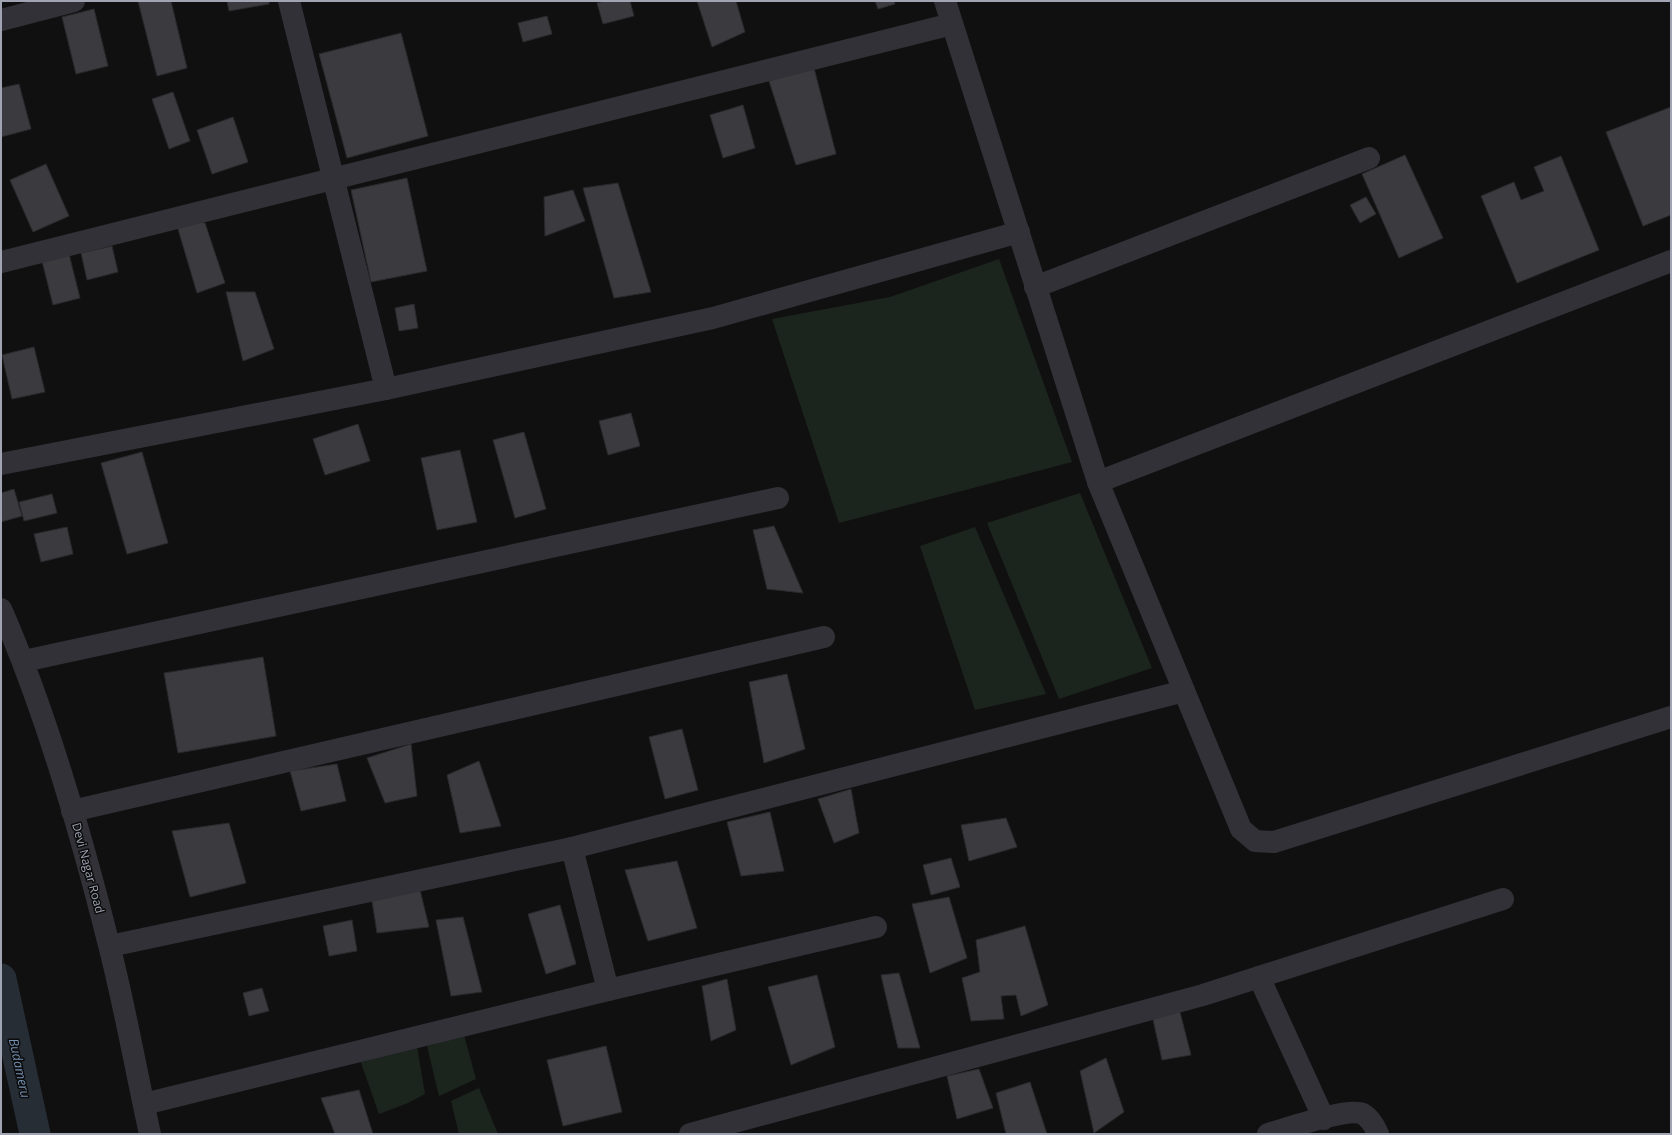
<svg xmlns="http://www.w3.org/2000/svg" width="1672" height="1135" viewBox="0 0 1672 1135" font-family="'Open Sans',sans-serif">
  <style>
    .green { fill: #1c241e }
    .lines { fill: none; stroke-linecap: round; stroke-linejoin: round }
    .canal { stroke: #262d35; stroke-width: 31 }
    .building { fill: #3a3a3f; stroke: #2a2a2d }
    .minor { stroke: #313137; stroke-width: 22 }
    .labels { text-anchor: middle; stroke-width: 3; stroke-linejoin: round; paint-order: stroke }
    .street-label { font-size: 12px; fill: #a0a4b3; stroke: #0b0b0c }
    .water-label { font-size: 13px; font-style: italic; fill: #748fb1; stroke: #0b0b0c }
  </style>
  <rect width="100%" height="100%" fill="#101011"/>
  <g class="green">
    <polygon points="999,259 1072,462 839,523 772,319 890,297"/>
    <polygon points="1080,493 1152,668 1059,699 987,523"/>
    <polygon points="975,527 1046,694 975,710 920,546"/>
    <polygon points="464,1035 476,1079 439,1096 427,1046"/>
    <polygon points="417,1046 425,1094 408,1103 379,1114 360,1060"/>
    <polygon points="479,1088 498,1134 459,1134 451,1101"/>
  </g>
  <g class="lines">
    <polyline class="canal" points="1,979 35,1134"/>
  </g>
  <g class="building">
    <polygon points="138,1 171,1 187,68 157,76"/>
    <polygon points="227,1 269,1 269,4 229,11"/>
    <polygon points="604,1 630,1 634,16 603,24 597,3"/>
    <polygon points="697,1 736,1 745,32 712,47"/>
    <polygon points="875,1 894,1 895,4 878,9"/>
    <polygon points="94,9 108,66 76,74 62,17"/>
    <polygon points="547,16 552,34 523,42 518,23"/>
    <polygon points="401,33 428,136 347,158 319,54"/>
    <polygon points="814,68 836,154 796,165 769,81"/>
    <polygon points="19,84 31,129 1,137 1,88"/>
    <polygon points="173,92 190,141 169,149 152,99"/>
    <polygon points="743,105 755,148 723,158 710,115"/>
    <polygon points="1671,107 1671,215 1643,226 1606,132"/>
    <polygon points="233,117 248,162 212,174 197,130"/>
    <polygon points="1405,155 1443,238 1399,258 1362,174"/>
    <polygon points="1561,156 1599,250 1517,283 1481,196 1514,182 1521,200 1544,191 1534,167"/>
    <polygon points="46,164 69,216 33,232 10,180"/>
    <polygon points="407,178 427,271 371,282 351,190"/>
    <polygon points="618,183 651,292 614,298 583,188"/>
    <polygon points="573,190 585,221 545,236 544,197"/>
    <polygon points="1366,197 1376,214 1360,223 1350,205"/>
    <polygon points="175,219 205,223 225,283 197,293"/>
    <polygon points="112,246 118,272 87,280 81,253"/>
    <polygon points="69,254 80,298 53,305 42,261"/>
    <polygon points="226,292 255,292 274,349 243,361"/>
    <polygon points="414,304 418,328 399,331 395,308"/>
    <polygon points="34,347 45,392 12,399 2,355"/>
    <polygon points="631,413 640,446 608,455 599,421"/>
    <polygon points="358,424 370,461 325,475 313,439"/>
    <polygon points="524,432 546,509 515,518 493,440"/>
    <polygon points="460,450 477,522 437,530 421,458"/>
    <polygon points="142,452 168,543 127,554 101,463"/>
    <polygon points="14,489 22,516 1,522 1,493"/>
    <polygon points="52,494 57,513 24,521 19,502"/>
    <polygon points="774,526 803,593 767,589 753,530"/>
    <polygon points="67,527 73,554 41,562 34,534"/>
    <polygon points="263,657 276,736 178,753 164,673"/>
    <polygon points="787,674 805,749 764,763 749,682"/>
    <polygon points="682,729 698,790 665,799 649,737"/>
    <polygon points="411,744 417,796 385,803 367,758"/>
    <polygon points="479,761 501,826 460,833 447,775"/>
    <polygon points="337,764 346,801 301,811 290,771"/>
    <polygon points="851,789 859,833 834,843 818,799"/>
    <polygon points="770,812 784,871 741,876 727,822"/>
    <polygon points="1006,818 1017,847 969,861 961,825"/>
    <polygon points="229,823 246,883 190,897 172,831"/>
    <polygon points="951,858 960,887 931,895 923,865"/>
    <polygon points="677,861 697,928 648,941 625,870"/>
    <polygon points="420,890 429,927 377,933 372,901"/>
    <polygon points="949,897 967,958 930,973 912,904"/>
    <polygon points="560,905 576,964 546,974 528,914"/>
    <polygon points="463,917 482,992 451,996 436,920"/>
    <polygon points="352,920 357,951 329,956 323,926"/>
    <polygon points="1025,926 1048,1005 1021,1016 1016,995 1001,996 1004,1019 971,1021 962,978 980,972 976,940"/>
    <polygon points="899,973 920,1048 898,1048 881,975"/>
    <polygon points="817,975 835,1047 791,1065 768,987"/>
    <polygon points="727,979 736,1030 711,1041 702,986"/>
    <polygon points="262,988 269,1011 249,1016 243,993"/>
    <polygon points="1180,1012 1191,1055 1162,1060 1152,1015"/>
    <polygon points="606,1046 622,1112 563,1126 547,1060"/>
    <polygon points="1106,1058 1124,1112 1094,1133 1080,1071"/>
    <polygon points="979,1069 993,1108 957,1119 947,1076"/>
    <polygon points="1030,1082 1047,1134 1006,1134 996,1093"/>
    <polygon points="359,1090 373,1134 335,1134 321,1098"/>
  </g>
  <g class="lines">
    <g class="minor">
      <polyline points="289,1 386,389"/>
      <polyline points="945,1 1098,482 1241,829 1255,841 1274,842 1671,717"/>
      <polyline points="1,20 74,1"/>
      <polyline points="1,262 952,24"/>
      <polyline points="1035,287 1369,158"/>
      <polyline points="1,464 386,389 713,318 1019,232"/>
      <polyline points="1098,482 1671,261"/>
      <path d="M 1,609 C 47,714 81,833 109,945 C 125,1007 136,1071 150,1134"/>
      <polyline points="24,661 778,498"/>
      <polyline points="72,811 824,637"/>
      <polyline points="572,848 608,990"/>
      <polyline points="110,946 572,848 1184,691"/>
      <polyline points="1259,977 1324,1119"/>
      <polyline points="144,1104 608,990 876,927"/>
      <polyline points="690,1134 1203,995 1503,899"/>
      <path d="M 1268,1134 C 1286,1129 1348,1107 1363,1114 C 1370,1118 1375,1127 1378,1134"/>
    </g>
  </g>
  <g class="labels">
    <g class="street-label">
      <text transform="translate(88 868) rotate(75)" y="4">Devi Nagar Road</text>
    </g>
    <g class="water-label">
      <text transform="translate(20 1068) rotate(78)" y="5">Budameru</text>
    </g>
  </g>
  <rect width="1672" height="1135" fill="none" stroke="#a0a4b3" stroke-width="4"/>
</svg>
